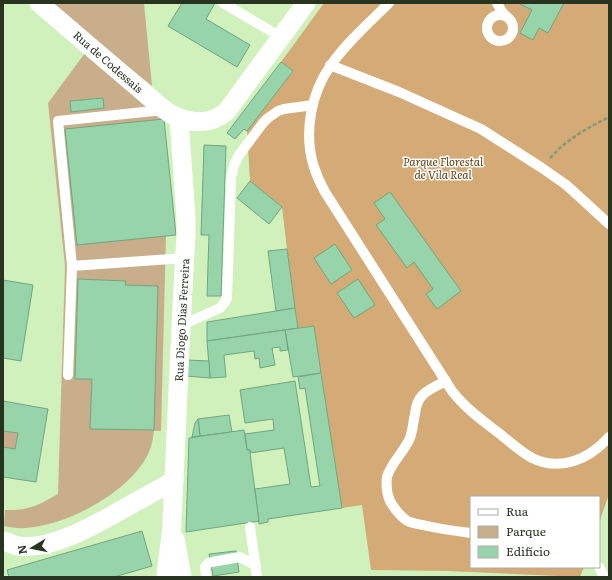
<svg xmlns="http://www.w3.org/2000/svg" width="612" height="580" viewBox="0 0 612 580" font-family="Literata,serif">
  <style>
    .green { fill: #c9ae8b; fill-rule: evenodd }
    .forest { fill: #d4ab76 }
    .building { fill: #98d4aa; stroke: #70a580 }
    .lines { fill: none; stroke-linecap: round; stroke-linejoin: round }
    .path { stroke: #839a74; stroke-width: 2.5; stroke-dasharray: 4 2; stroke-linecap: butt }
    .service { stroke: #fff; stroke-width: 10 }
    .minor { stroke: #fff; stroke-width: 19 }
    .labels { text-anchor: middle; stroke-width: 3; stroke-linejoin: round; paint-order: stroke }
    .street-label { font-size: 11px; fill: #283420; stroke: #fff }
    .park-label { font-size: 11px; font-style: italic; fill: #60431a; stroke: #fff }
  </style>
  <rect width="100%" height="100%" fill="#d1f1bc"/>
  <g class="green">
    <polygon points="49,3 144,3 152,86"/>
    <path d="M 85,53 L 164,119 L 176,235 L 166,236 L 161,431 L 154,431 C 153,438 152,445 149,452 C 132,491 67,526 25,528 C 18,529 11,527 4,526 L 5,510 C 28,511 39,505 58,494 L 65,266 L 48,103 ZM 103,98 L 103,108 L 71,112 L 70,101 Z"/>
    <polygon points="3,431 18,433 15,449 3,447"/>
  </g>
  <polygon class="forest" points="324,3 609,3 609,494 599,523 599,497 471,497 471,567 584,567 580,577 446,571 371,570 362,505 342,508 314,326 298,328 287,249 282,207 250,181 247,131 293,71 281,62"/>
  <g class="building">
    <polygon points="182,3 215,3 206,19 250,45 237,67 168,26"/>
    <polygon points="521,3 564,3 548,33 539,28 533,40 520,33 532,10 520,4"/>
    <polygon points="281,62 293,71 247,131 244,129 235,139 227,133"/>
    <polygon points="103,98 104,108 71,112 70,101"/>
    <polygon points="164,119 176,235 77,245 65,129"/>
    <polygon points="204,145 226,146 221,296 207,296 209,235 201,235"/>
    <polygon points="250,181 282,207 269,224 237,198"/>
    <polygon points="390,192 461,291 437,309 426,294 433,289 414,262 407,268 376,225 385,219 374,203"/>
    <polygon points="335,244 352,270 331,284 314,258"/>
    <polygon points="287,249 295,308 276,311 268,251"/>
    <polygon points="78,279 126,281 125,285 158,286 154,430 90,429 92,379 75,379"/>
    <polygon points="358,279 375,305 354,318 337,293"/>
    <polygon points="3,280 33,285 21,361 3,358"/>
    <polygon points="295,308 298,328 207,341 207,322"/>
    <polygon points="314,326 321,373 293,377 285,330"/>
    <polygon points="285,330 288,350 280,351 280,347 272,348 275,365 260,368 259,358 255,359 254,351 224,355 226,377 210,378 207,341"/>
    <polygon points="186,360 209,361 210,378 186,376"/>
    <polygon points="321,373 342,508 268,519 268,522 259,524 255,489 290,484 284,448 250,453 250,450 247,450 245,434 274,430 273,419 245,423 240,390 295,381 311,487 320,486 305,388 300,389 298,377"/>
    <polygon points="3,401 48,409 36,482 3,477 3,447 15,449 18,433 3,431"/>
    <polygon points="229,415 232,432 200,436 198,419"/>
    <polygon points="198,419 200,436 192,437 195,423"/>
    <polygon points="244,430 247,450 250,450 250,453 259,521 186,532 189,438"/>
    <polygon points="142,531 152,566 114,577 9,577 7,570"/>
    <polygon points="236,551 239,572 213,576 209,554"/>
  </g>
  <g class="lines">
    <path class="path" d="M 550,158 C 566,140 587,128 609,117"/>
    <g class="service">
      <polyline points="223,3 281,37"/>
      <path d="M 389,3 C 369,23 347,42 331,65 C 311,93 304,131 313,164 C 316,174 320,183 325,192 L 452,391 C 465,408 483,421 500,434 C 510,442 521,452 532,458 C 561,472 589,459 609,437"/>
      <polyline points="497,3 502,12 506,16"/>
      <circle cx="500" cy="28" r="13"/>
      <polyline points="330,65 399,92 481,129 542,168 565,184 573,191 609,224"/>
      <polyline points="72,266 185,258"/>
      <polyline points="182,325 220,308 225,302 227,298 231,178 234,165 239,155 263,123 268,118 278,111 284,109 313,105"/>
      <polyline points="68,375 72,266 58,121 163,110"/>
      <path d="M 446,381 C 429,390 417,393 415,414 C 413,422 413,430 410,438 C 404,452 391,463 387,477 C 386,485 387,494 390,501 C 394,508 399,515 406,520 C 410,523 417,524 423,525 C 439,529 455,531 471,533"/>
      <polyline points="250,527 257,577"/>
      <polyline points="599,567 604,577"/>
      <polyline points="206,577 205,567 208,563 212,562 240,557 256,566"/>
    </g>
    <g class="minor">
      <path d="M 39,3 L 162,108 C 181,123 208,128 227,111 L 306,3"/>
      <polyline points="175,539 182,577"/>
      <path d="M 3,541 C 8,542 13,545 18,546 C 51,551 97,524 125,508 C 141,499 157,490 174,481"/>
      <path d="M 166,577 C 167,558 172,539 172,519 C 177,425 180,330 186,236 L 186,219 L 179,118"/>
    </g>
  </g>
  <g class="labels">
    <g class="street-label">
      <text transform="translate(108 62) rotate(41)" y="4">Rua de Codessais</text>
      <text transform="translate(182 320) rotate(-87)" y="4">Rua Diogo Dias Ferreira</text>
    </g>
    <g class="park-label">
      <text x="443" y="166">Parque Florestal<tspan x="443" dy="13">de Vila Real</tspan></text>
    </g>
  </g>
  <rect width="612" height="580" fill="none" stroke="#283420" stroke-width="8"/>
  <rect x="470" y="496" width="130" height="72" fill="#ffffff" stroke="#a9aea6"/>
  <rect x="478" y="509" width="20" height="6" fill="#ffffff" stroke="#a9aea6"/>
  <text x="506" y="516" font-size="12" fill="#283420">Rua</text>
  <rect x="478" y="526" width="20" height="12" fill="#c9ae8b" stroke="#a9aea6"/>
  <text x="506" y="536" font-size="12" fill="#283420">Parque</text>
  <rect x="478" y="546" width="20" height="12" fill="#98d4aa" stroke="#a9aea6"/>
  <text x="506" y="556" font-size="12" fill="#283420">Edifício</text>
  <g transform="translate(32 548) rotate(260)" stroke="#ffffff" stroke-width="3" paint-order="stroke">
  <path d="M0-3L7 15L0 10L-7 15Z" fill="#283420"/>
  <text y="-6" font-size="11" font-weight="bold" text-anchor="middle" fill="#283420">N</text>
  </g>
</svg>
